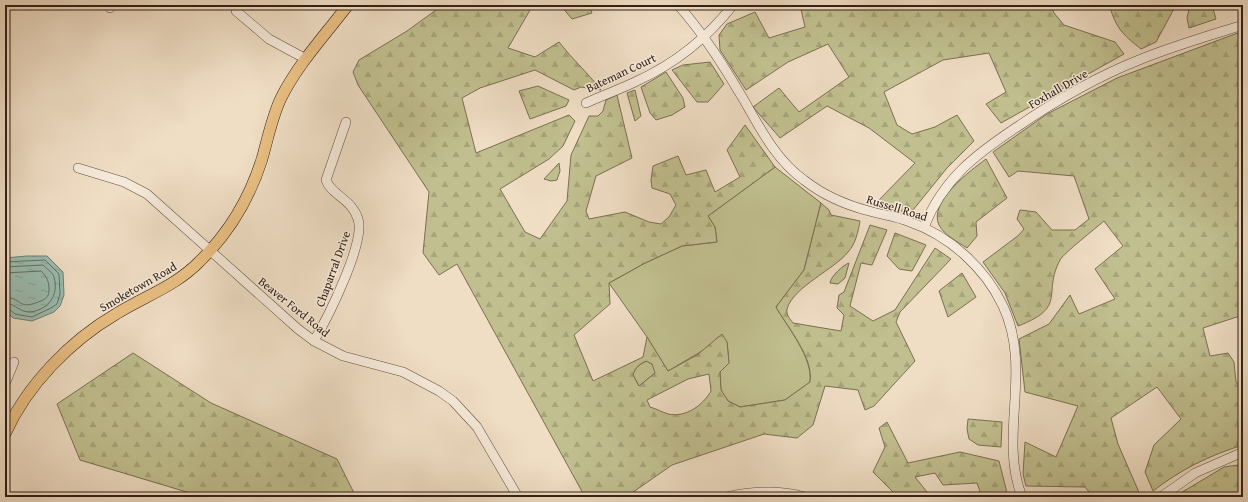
<svg xmlns="http://www.w3.org/2000/svg" width="1248" height="502" viewBox="0 0 1248 502" font-family="'Gentium Book Plus',serif">
  <style>
    .green { fill: #c1bf8f; stroke: #7a7052 }
    .forest { fill: url(#forest-firs); stroke: #7a7052; fill-rule: evenodd }
    .water { fill: url(#water-ripples); stroke: #707e72 }
    .lines { fill: none; stroke-linecap: round; stroke-linejoin: round }
    .shore { stroke: #666e62; stroke-width: 1 }
    .minor-casing { stroke: #614f40; stroke-width: 10 }
    .major-casing { stroke: #322014; stroke-width: 12 }
    .minor { stroke: #f5e9d9; stroke-width: 9 }
    .major { stroke: #e8be82; stroke-width: 11 }
    .labels { text-anchor: middle; stroke-width: 3; stroke-linejoin: round; paint-order: stroke }
    .street-label { font-size: 12px; fill: #322014; stroke: #f5e9d9 }
  </style>
  <defs>
    <pattern id="forest-firs" width="22" height="20" patternUnits="userSpaceOnUse"><rect width="22" height="20" fill="#c1bf8f"/><path d="M5 1l3.5 6h-7zM16 11l3.5 6h-7z" fill="#a6a47a"/></pattern>
    <pattern id="water-ripples" width="26" height="14" patternUnits="userSpaceOnUse"><rect width="26" height="14" fill="#9abcb0"/><path d="M2 4q2-2 4 0t4 0M15 11q2-2 4 0t4 0" fill="none" stroke="#85a196"/></pattern>
  </defs>
  <rect width="100%" height="100%" fill="#efddc4"/>
  <filter id="stains"><feTurbulence type="fractalNoise" baseFrequency=".005" numOctaves="4"/><feColorMatrix values="0 0 0 0 .2 0 0 0 0 .09 0 0 0 0 .02 0 0 0 .5 -.17"/></filter>
  <radialGradient id="worn" r=".72"><stop offset=".6" stop-color="#630" stop-opacity="0"/><stop offset="1" stop-color="#630" stop-opacity=".3"/></radialGradient>
  <g class="green">
    <path d="M 775,167 L 821,203 L 804,270 L 776,307 C 788,328 813,358 810,382 L 785,400 L 740,407 L 728,401 L 721,390 L 720,372 L 729,363 L 727,342 L 718,337 L 707,348 L 668,371 L 647,337 L 609,283 L 645,263 L 682,246 L 717,242 L 715,227 L 708,216 Z"/>
    <path d="M 647,361 C 652,364 655,367 655,373 L 639,386 L 633,375 C 635,367 640,364 647,361 Z"/>
  </g>
  <g class="forest">
    <path d="M 443,5 L 533,5 L 508,48 L 535,57 L 559,42 C 572,59 588,73 601,90 L 581,87 L 574,90 L 535,70 L 480,88 L 462,98 L 476,153 L 569,115 L 575,121 L 563,146 L 549,159 L 500,189 L 525,232 L 540,239 L 567,201 L 571,155 L 589,116 L 598,116 L 603,111 L 606,100 L 617,95 L 632,158 L 596,176 L 586,211 L 589,219 L 625,212 L 649,222 L 661,224 L 669,217 L 676,205 L 670,194 L 652,188 L 651,180 L 653,166 L 678,156 L 686,175 L 706,170 L 715,192 L 740,177 L 727,150 L 745,125 L 775,167 L 708,216 L 715,227 L 717,242 L 682,246 L 645,263 L 609,283 L 610,304 L 574,335 L 593,381 L 643,357 L 647,337 L 668,371 L 697,355 L 722,334 L 727,342 L 729,363 L 720,372 L 721,390 L 728,401 L 740,407 L 785,400 L 810,382 C 814,358 788,328 776,307 L 804,270 L 821,203 L 829,210 L 831,215 L 860,221 C 858,232 856,243 848,252 C 835,269 793,287 787,309 C 786,315 790,319 793,323 L 841,331 L 844,315 L 837,308 L 839,295 L 844,292 L 870,225 L 887,230 L 872,265 L 861,263 L 850,306 L 873,321 L 895,310 L 935,248 L 951,259 L 900,312 L 896,322 L 915,361 L 874,406 L 865,410 L 858,390 L 825,386 L 813,425 L 797,438 L 764,434 L 672,465 L 626,497 L 585,497 L 457,264 L 439,275 L 423,253 L 429,192 L 358,85 L 353,72 L 359,60 L 407,31 ZM 646,361 L 652,364 L 655,373 L 639,386 L 633,375 C 635,367 640,364 646,361 ZM 709,374 L 711,391 C 703,405 686,418 668,414 C 662,412 657,409 650,407 L 647,400 L 688,379 Z"/>
    <polygon points="560,5 589,5 592,13 572,19"/>
    <polygon points="800,5 862,5 864,10 881,5 1051,5 1054,13 1064,25 1115,42 1124,54 1001,123 986,104 1006,92 989,53 943,60 884,92 897,125 912,134 935,127 957,115 974,141 947,168 913,210 904,212 877,202 915,163 869,128 827,106 780,138 753,107 779,88 799,112 849,77 828,44 788,62 746,90 720,50 719,35 727,24 755,12 769,38 805,27"/>
    <path d="M 1109,5 L 1176,5 L 1156,42 L 1141,49 C 1121,33 1117,29 1109,5 Z"/>
    <polygon points="1190,5 1212,5 1216,19 1189,28 1187,18"/>
    <path d="M 1243,31 L 1243,315 L 1203,328 L 1210,356 L 1228,353 L 1234,362 L 1236,382 L 1243,387 L 1243,445 C 1210,455 1180,470 1153,491 L 1145,472 L 1154,445 L 1181,419 L 1157,387 L 1111,418 L 1118,444 L 1141,497 L 1093,497 L 1085,487 L 1026,486 L 1023,474 L 1025,442 L 1056,457 L 1078,406 L 1025,392 L 1019,339 L 1049,324 L 1070,295 L 1079,314 L 1115,299 L 1095,269 L 1123,246 L 1104,221 C 1096,228 1064,253 1060,260 C 1042,294 1068,307 1018,326 L 1005,293 L 983,262 L 1019,235 L 1024,229 L 1017,219 L 1020,210 L 1036,212 L 1052,230 L 1075,230 L 1089,219 L 1074,176 L 1018,171 L 1009,177 L 993,152 L 1047,114 L 1117,78 Z"/>
    <polygon points="710,62 724,84 708,102 697,102 672,70 683,65"/>
    <polygon points="666,72 683,98 685,107 672,115 656,120 650,113 641,87"/>
    <polygon points="538,86 569,100 566,106 530,119 519,91"/>
    <polygon points="635,90 641,116 635,121 627,93"/>
    <path d="M 986,159 L 1007,198 L 976,222 L 977,236 L 967,248 C 958,242 944,235 939,225 C 928,202 970,171 986,159 Z"/>
    <polygon points="559,163 560,171 557,180 551,181 544,179"/>
    <polygon points="895,233 926,245 912,271 899,269 887,256"/>
    <path d="M 849,263 L 845,278 L 838,284 L 830,283 C 831,276 843,265 849,263 Z"/>
    <polygon points="962,273 976,297 948,317 939,291"/>
    <polygon points="133,353 211,403 337,459 356,497 195,497 190,493 80,460 57,404"/>
    <polygon points="968,419 1002,422 1001,447 978,445 969,439 967,429"/>
    <polygon points="887,422 908,463 960,452 999,461 1008,497 982,497 977,483 943,485 935,473 915,477 931,497 901,497 896,495 873,472 885,447 879,428"/>
    <polygon points="1238,465 1243,467 1243,497 1174,497 1224,467"/>
  </g>
  <polygon class="water" points="27,256 47,256 63,272 64,295 60,306 54,312 32,321 13,318 5,310 5,258"/>
  <g class="lines">
    <g class="shore">
      <polyline points="5,262 45,260 59,274 60,294 57,304 51,308 32,317 15,314 8,308 5,308"/>
      <path d="M 5,267 L 43,265 C 47,269 53,273 54,277 C 59,295 49,309 31,312 C 20,313 15,303 5,303"/>
      <path d="M 5,273 L 41,271 C 47,277 49,281 49,290 C 49,295 47,298 43,300 C 17,312 24,298 5,297"/>
    </g>
    <g class="minor-casing">
      <g id="minor">
        <polyline points="109,5 110,8"/>
        <path d="M 678,5 C 704,34 725,68 745,102 C 761,130 777,161 804,180 C 823,195 846,205 869,211 C 883,215 897,217 910,222 C 950,236 985,268 1003,306 C 1033,370 998,436 1022,497"/>
        <polyline points="236,11 269,39 306,59"/>
        <path d="M 586,103 C 603,95 621,89 637,81 C 674,64 708,37 733,5"/>
        <polyline points="78,168 124,182 147,194 298,329 314,341 343,356 403,372 439,391 453,401 477,427 518,497"/>
        <path d="M 924,227 C 943,179 975,155 1017,127 C 1055,101 1096,77 1139,60 C 1173,46 1208,36 1243,25"/>
        <path d="M 314,341 C 327,319 366,242 358,219 C 352,199 331,195 326,180 L 346,122"/>
        <polyline points="5,384 14,362"/>
        <path d="M 726,497 C 752,491 779,490 805,497"/>
        <polyline points="1161,497 1195,473 1243,452"/>
      </g>
    </g>
    <g class="major-casing">
      <path id="major" d="M 5,434 C 27,385 70,341 116,314 C 145,296 176,286 200,261 C 229,233 250,197 262,159 C 268,138 272,117 281,98 C 298,64 325,35 348,5"/>
    </g>
    <use href="#minor" class="minor"/>
    <use href="#major" class="major"/>
  </g>
  <g class="labels">
    <g class="street-label">
      <text transform="translate(621 73) rotate(-25)" y="4">Bateman Court</text>
      <text transform="translate(1058 89) rotate(-30)" y="4">Foxhall Drive</text>
      <text transform="translate(897 208) rotate(17)" y="4">Russell Road</text>
      <text transform="translate(333 269) rotate(-70)" y="4">Chaparral Drive</text>
      <text transform="translate(138 287) rotate(-30)" y="4">Smoketown Road</text>
      <text transform="translate(294 307) rotate(39)" y="4">Beaver Ford Road</text>
    </g>
  </g>
  <rect width="1248" height="502" fill="none" stroke="#efddc4" stroke-width="20"/>
  <rect x="6" y="6" width="1236" height="490" fill="none" stroke="#322014" stroke-width="2"/>
  <rect x="10" y="10" width="1228" height="482" fill="none" stroke="#322014"/>
  <rect width="100%" height="100%" filter="url(#stains)"/>
  <rect width="100%" height="100%" fill="url(#worn)"/>
</svg>
